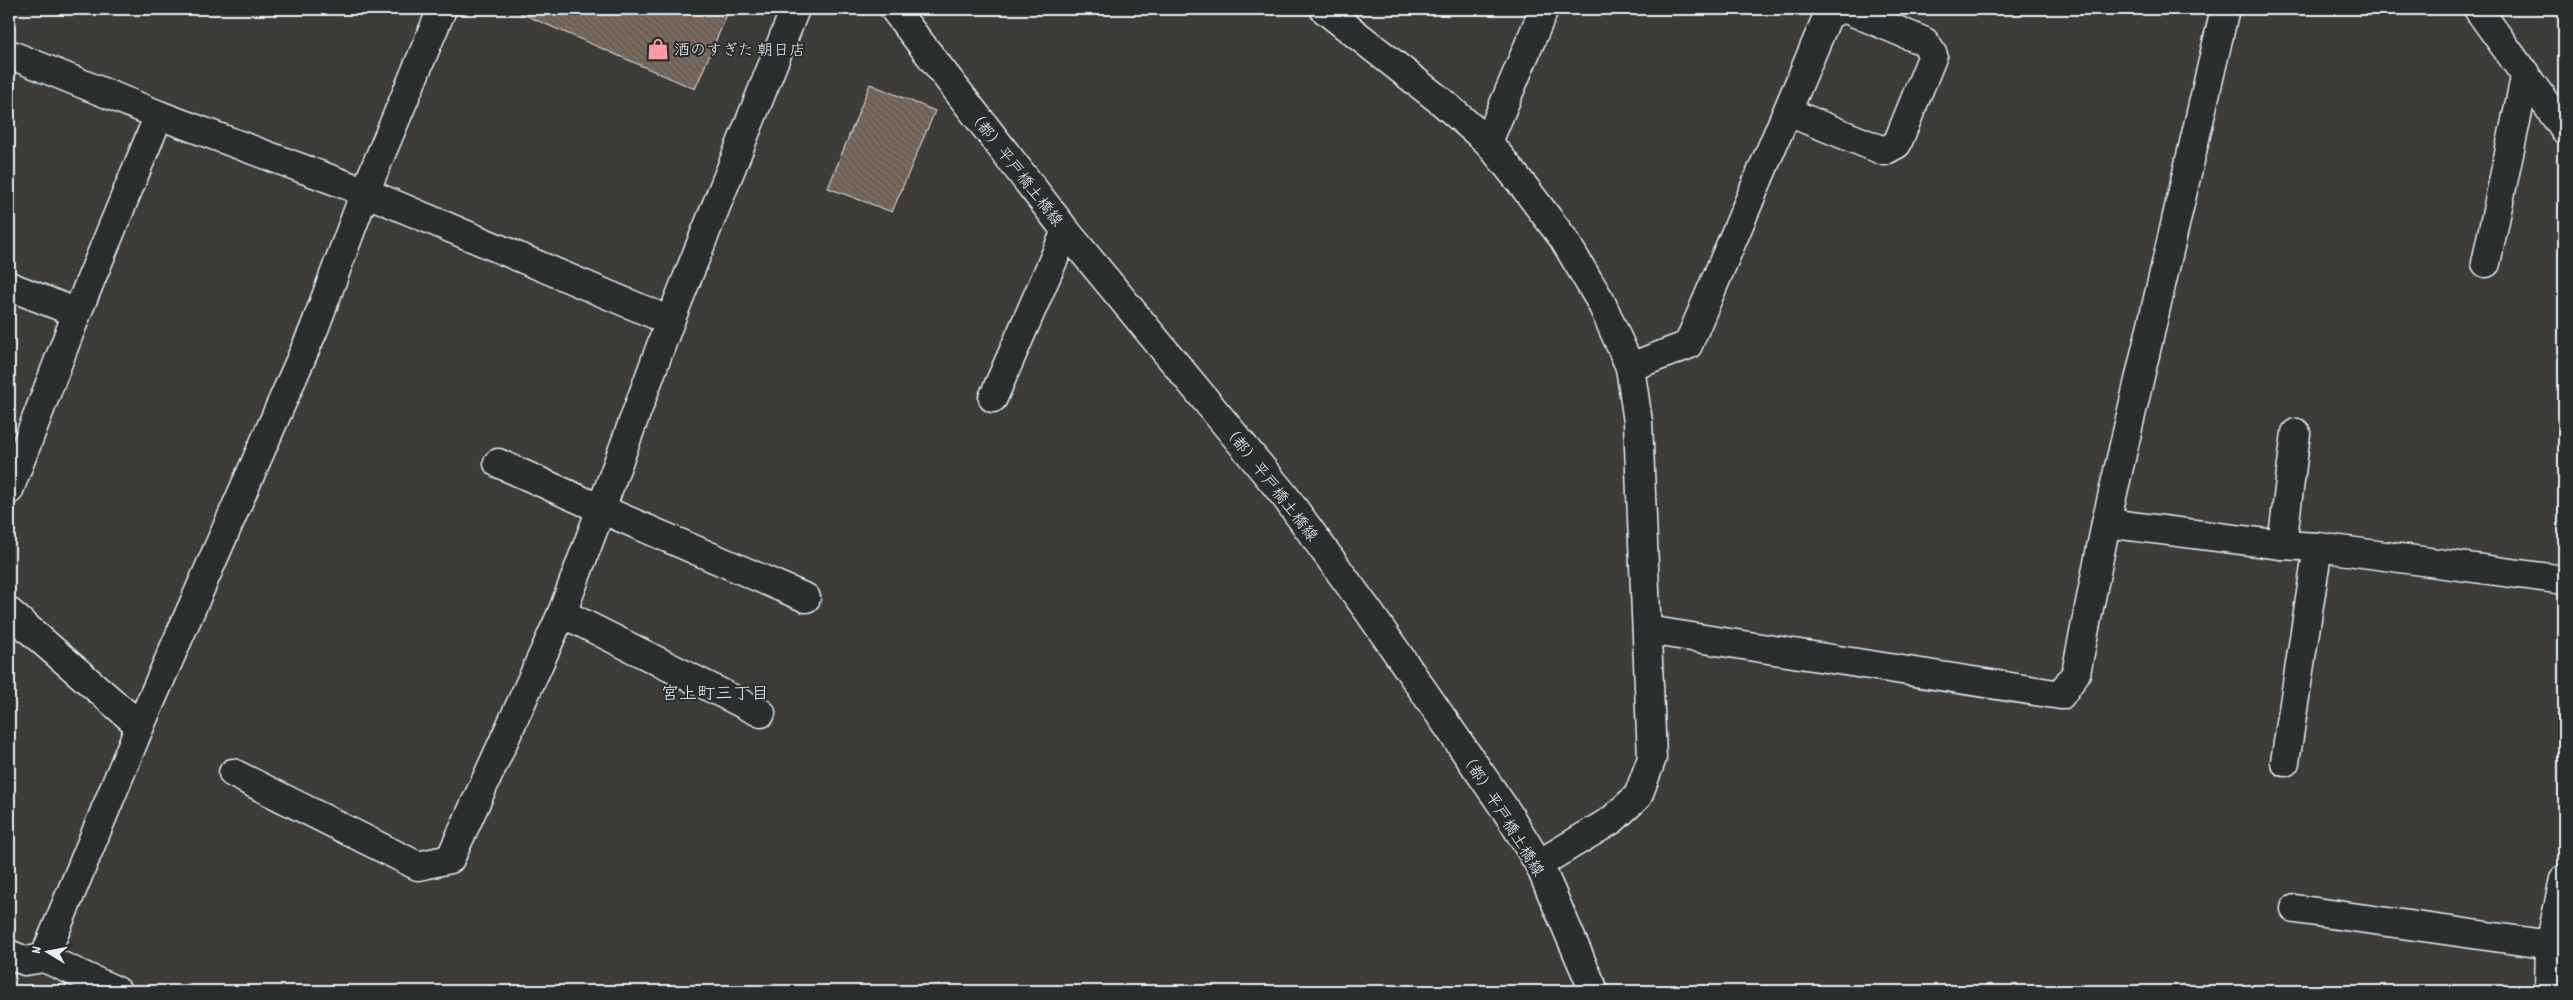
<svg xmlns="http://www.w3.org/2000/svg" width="2573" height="1000" viewBox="0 0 2573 1000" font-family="Dekko,'Klee One',sans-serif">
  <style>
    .building { fill: url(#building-back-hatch); stroke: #e8f1f8 }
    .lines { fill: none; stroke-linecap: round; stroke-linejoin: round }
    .minor-casing { stroke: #e8f1f8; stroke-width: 31 }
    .minor { stroke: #2a2d2e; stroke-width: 28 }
    .labels { text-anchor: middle; stroke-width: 4; stroke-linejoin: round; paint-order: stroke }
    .poi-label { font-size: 16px; fill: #e8f1f8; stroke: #2a2d2e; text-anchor: start }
    .street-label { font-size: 16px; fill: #e8f1f8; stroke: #2a2d2e }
    .neighbourhood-label { font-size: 18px; fill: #e8f1f8; stroke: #2a2d2e }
  </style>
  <defs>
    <pattern id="building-back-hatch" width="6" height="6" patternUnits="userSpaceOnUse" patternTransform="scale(1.25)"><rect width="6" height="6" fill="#6e6054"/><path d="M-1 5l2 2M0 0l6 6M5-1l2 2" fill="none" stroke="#83776d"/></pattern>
  </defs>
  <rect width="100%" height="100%" fill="#3e3c39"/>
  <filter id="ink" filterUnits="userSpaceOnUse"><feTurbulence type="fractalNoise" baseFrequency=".02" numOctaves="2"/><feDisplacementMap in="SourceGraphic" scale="10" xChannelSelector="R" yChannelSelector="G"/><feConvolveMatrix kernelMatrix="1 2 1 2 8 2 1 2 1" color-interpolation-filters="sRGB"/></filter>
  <g filter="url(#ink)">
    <g class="building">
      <polygon points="511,9 726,9 729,10 695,89"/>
      <polygon points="870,84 935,111 892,212 828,188"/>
    </g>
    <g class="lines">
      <g class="minor-casing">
        <g id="minor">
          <polyline points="894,9 1066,231 1284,495 1369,612 1507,812 1539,864 1594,991"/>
          <polyline points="1324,9 1442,102 1488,142 1525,188 1563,238 1601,302 1630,367 1638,422 1652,758 1638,796 1612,820 1539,864"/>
          <polyline points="2225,9 2106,523 2282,545 2318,547 2564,580"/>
          <polyline points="2478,9 2564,129"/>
          <polyline points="9,54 159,115 365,192 670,321 795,9"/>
          <polyline points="1788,112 1884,151 1897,144 1933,55 1925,42 1846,9"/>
          <polyline points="1488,142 1544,9"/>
          <polyline points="2486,263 2526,73"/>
          <polyline points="9,286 77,313"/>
          <polyline points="670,321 601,509 806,598"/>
          <polyline points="1630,367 1688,345 1828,15 1841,9"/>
          <polyline points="993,398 1066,231"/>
          <polyline points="498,463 601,509 562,613 761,713"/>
          <polyline points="9,490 77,313 159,115"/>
          <polyline points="2282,545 2296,433"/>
          <polyline points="9,612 140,726"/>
          <polyline points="1647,630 2061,695 2076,673 2106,523"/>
          <polyline points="2285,762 2318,547"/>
          <polyline points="233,773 418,866 450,859 562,613"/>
          <polyline points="2295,909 2550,945"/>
          <polyline points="9,954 25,961 44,958 140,726 314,329 365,192 442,9"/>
          <polyline points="44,958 117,991"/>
          <polyline points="2549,991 2550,945 2564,879"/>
        </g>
      </g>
      <use href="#minor" class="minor"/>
    </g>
  </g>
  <defs>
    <g id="shop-bare" transform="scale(1.725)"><path d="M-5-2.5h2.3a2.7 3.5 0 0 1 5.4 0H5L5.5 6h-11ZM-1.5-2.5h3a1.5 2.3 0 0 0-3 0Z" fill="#ff9aa2" stroke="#2a2d2e" stroke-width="2.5" paint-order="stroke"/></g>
  </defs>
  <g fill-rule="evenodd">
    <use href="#shop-bare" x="658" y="49"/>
  </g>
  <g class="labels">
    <g class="poi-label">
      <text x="674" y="55">酒のすぎた 朝日店</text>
    </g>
    <g class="street-label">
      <text transform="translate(1016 167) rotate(52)" y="6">（都）平戸橋土橋線</text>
      <text transform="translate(1271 482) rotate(52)" y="6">（都）平戸橋土橋線</text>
      <text transform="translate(1503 813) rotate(58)" y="6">（都）平戸橋土橋線</text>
    </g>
    <g class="neighbourhood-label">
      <text x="715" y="699">宮上町三丁目</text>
    </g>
  </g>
  <rect width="2573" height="1000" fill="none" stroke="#2a2d2e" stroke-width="30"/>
  <rect x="15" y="15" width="2543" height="970" fill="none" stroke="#e8f1f8" stroke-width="2" filter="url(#ink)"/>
  <g transform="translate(48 952) rotate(280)" stroke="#2a2d2e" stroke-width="4" paint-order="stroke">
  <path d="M0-4L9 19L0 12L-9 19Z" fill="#e8f1f8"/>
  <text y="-8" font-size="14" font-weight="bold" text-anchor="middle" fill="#e8f1f8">N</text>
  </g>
</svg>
